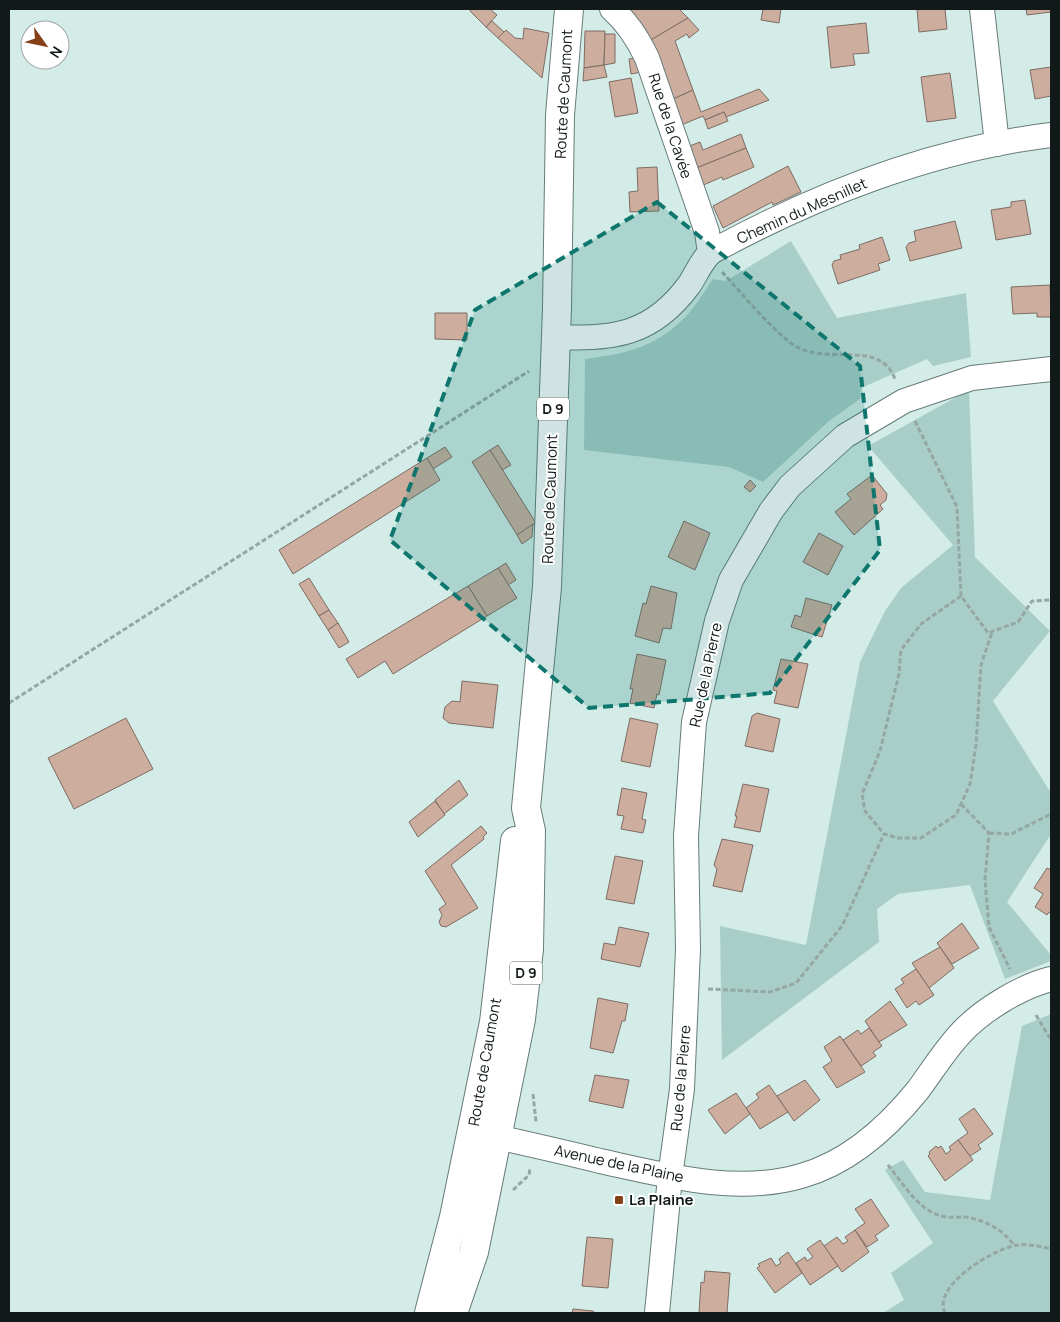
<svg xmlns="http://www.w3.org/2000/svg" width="1060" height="1322" viewBox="0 0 1060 1322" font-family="Manrope,sans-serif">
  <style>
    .green { fill: #a9cec8 }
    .building { fill: #ccad9e; stroke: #7e6c63 }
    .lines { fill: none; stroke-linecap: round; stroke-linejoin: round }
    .minor-casing { stroke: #667c78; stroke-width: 26 }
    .primary-casing { stroke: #667c78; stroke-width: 30 }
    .path { stroke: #94a7a4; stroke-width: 3; stroke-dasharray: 5 2.5; stroke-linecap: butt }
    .minor { stroke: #fff; stroke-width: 24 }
    .primary { stroke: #fff; stroke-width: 28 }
    .marked { fill: #0f766e; fill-opacity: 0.2; stroke: #0f766e; stroke-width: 4; stroke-dasharray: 10 6; stroke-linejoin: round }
    .poi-dot { fill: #854017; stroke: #fff; stroke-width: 2 }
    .labels { text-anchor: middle; stroke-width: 4; stroke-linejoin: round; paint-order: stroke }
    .shield { fill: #fff; stroke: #585f5e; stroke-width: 1 }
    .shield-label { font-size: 14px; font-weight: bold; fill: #111a19 }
    .street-label { font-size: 15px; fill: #111a19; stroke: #fff }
    .poi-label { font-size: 15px; font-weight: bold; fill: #111a19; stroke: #fff; text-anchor: start }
  </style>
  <rect width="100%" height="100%" fill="#d4ece8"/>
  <g class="green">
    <path d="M 791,241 L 837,318 L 966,293 L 971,357 L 933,366 L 927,359 L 861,388 L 860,399 L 829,421 L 763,482 L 729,467 L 584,450 L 585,359 C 622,354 651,349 680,322 C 693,311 703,293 713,279 L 726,281 Z"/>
    <polygon points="969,390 975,557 1050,631 993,701 1051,793 1051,834 1007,902 1051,955 1051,961 1005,979 970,885 898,894 877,909 879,942 722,1060 720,926 806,945 860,662 885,611 901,588 953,545 868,446"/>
    <polygon points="1051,1014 1051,1313 883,1313 904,1300 891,1273 933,1243 885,1170 903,1160 925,1192 990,1200 1022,1026"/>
  </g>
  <g class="building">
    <polygon points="471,9 490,9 497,15 486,27 470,11"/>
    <polygon points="625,9 679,9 688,18 649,41"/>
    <polygon points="763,9 781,9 779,23 761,20"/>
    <polygon points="917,9 945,9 947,29 919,32"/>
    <polygon points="1026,9 1051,9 1051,12 1027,15"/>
    <polygon points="688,18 699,30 689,38 687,34 675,41 693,90 671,100 649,41"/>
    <polygon points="492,21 504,32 498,38 486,27"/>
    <polygon points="866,23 869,53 853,54 855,65 831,68 827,27"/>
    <polygon points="524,28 549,33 542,78 498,38 506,30 515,38 523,39"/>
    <polygon points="585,31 605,31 604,65 584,68"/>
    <polygon points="605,34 615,34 615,63 604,65"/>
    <polygon points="643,57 647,71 631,74 629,59"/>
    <polygon points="604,65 607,77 583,81 584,68"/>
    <polygon points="1051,67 1051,96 1035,99 1030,70"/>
    <polygon points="950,73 956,118 927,122 921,77"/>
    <polygon points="631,78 638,113 615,117 609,82"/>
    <polygon points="759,89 769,100 726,117 724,112 705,120 703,116 679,126 671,100 693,90 701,112"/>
    <polygon points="724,112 728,121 708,129 705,120"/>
    <polygon points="741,134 746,148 694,169 687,147 700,142 703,150"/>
    <polygon points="746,148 754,167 723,180 722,177 701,186 694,169"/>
    <polygon points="788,166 801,192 773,205 772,202 723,228 713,206"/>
    <polygon points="657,167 659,211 630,212 629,192 638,191 637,168"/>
    <polygon points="1025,200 1031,234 996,240 991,210 1011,207 1011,202"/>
    <polygon points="955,221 962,248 910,261 906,247 909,243 916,241 914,231"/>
    <polygon points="882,237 890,260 878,264 880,270 838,284 832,265 834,261 841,259 840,255 860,249 859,245"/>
    <polygon points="1050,285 1051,317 1037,317 1037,313 1013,314 1011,287"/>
    <polygon points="435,313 467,313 467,340 435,339"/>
    <polygon points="498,445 511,465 502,470 490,450"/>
    <polygon points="445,447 452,457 433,469 427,458"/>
    <polygon points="490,450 536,523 517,535 472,462"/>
    <polygon points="427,458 440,480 293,574 279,550"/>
    <polygon points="872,475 887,494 886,500 880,505 883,509 854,535 835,512 851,499 847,494"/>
    <polygon points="750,480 756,486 750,492 744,487"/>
    <polygon points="684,521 710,533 695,570 668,557"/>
    <polygon points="533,524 532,537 522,544 517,535"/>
    <polygon points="819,533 843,546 828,575 803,562"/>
    <polygon points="506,563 516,580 508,585 498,568"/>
    <polygon points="498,568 517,598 487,616 468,586"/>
    <polygon points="309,578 329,610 319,616 299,584"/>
    <polygon points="468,586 487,616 393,674 385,661 358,678 346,659"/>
    <polygon points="651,586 677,593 671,629 663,628 659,643 635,636 643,603 646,604"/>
    <polygon points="806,598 832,605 822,637 791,627 795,615 801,617"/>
    <polygon points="329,610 338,623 328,630 319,616"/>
    <polygon points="338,623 349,642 339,648 328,630"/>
    <polygon points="637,654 666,660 659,695 657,694 654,708 630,703 633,689 630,689"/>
    <polygon points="781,659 808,664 798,708 774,703 777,691 773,690"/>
    <polygon points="462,681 498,685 493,728 449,723 443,718 445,707 452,701 460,702"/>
    <polygon points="757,713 780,719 773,752 745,746 752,716"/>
    <polygon points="126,718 153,769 74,809 48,758"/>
    <polygon points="630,718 658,724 650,767 621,761"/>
    <polygon points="459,780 468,795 444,814 435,800"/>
    <polygon points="743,784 769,789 760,832 734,827 737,816 735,816"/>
    <polygon points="622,788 647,793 642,819 646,820 643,833 621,829 624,816 617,815"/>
    <polygon points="435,801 445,815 418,837 409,822"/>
    <polygon points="481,826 487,833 483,837 484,839 451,865 478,908 446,927 441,926 439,922 442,915 439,909 446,904 425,871"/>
    <polygon points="722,839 753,845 742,892 713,886 717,869 714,865"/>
    <polygon points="615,856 643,861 634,904 606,899"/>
    <polygon points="1047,868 1051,870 1051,913 1049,912 1047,915 1035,907 1043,894 1034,888"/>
    <polygon points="962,923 979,948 952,964 937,943"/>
    <polygon points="619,927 649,933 640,967 601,959 604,943 615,945"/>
    <polygon points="940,947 954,968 929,988 912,963"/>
    <polygon points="916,969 934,995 919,1005 916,1001 907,1008 895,989 904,983 901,979"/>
    <polygon points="598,998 628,1004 625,1021 622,1021 613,1053 590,1048"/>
    <polygon points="890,1001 907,1025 879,1042 865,1021"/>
    <polygon points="869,1028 882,1046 873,1052 876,1056 861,1066 843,1040 858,1030 861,1034"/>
    <polygon points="840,1036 865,1072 837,1088 823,1067 832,1061 824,1047"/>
    <polygon points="595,1075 629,1080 623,1108 589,1101"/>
    <polygon points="805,1080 820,1100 794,1121 777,1096"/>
    <polygon points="769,1085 788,1112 760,1129 746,1108 759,1098 756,1094"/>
    <polygon points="736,1093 750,1114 725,1134 708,1110"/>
    <polygon points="974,1108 993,1134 978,1145 981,1149 970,1156 958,1140 968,1133 959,1119"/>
    <polygon points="958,1140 973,1160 945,1181 928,1156 930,1154 929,1152 936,1146 938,1148 941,1146 946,1154 951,1150 949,1147"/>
    <polygon points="871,1199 889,1226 875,1236 878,1240 867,1247 855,1230 865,1223 855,1209"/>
    <polygon points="855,1230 869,1252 842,1272 824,1246 837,1237 843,1244 848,1241 845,1237"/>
    <polygon points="587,1237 613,1239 608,1288 582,1286"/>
    <polygon points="820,1240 838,1266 810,1285 796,1263 805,1257 807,1261 813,1257 807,1249"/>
    <polygon points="788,1252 802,1273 775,1293 757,1268 760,1266 758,1264 771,1258 776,1266 781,1263 779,1259"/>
    <polygon points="705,1271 730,1273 727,1313 699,1313 701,1282 704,1283"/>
    <polygon points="573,1309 593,1311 595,1313 572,1313"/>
  </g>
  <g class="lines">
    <g class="minor-casing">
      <g id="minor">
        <path d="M 612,9 C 628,23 638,39 647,58 L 707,232 L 710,253"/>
        <polyline points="982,9 997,144"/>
        <path d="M 556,337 C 614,340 653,334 689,285 C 696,275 703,257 713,251 C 816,195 934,149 1051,135"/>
        <path d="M 479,1133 C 519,1142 560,1151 600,1161 C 664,1175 736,1195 801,1176 C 848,1163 888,1127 918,1090 C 932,1071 945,1050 961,1033 C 982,1010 1022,986 1051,979"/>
        <polyline points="657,1313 670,1177 682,1089 688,949 686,836 694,722 717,621 731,580 771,511 790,486 845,436 904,401 972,378 1051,369"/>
      </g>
    </g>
    <g class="primary-casing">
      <g id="primary">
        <polyline points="429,1313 454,1217 494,1022 515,841"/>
        <polyline points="453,1313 474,1252 521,1019 529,949 531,831 526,808 547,587 557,308 560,115 569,9"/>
      </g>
    </g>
    <g class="path">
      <path d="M 722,272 C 740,291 778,338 799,348 C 833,364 880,340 895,379"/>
      <polyline points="915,421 957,507 961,596 988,633 1018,622 1032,601 1051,600"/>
      <polyline points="961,596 921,624 901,650 899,674 880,751 862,794 865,811 884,834 898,838 921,838 956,815 970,784 976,745 981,665 992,632"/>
      <polyline points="9,703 529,371"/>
      <polyline points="961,804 989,833 985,880 989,927 1010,969"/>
      <polyline points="989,833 1011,834 1051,814"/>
      <polyline points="708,989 770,992 796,983 842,926 884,834"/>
      <polyline points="1036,1015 1051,1040"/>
      <polyline points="533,1094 536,1122"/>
      <path d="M 888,1165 C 903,1183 917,1209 941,1216 C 948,1218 957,1217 965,1217 C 985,1220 1002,1229 1014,1245"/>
      <polyline points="513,1190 529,1175 530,1168"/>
      <path d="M 945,1313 C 932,1286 991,1251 1013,1246 C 1024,1243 1040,1246 1051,1249"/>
    </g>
    <use href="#minor" class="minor"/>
    <use href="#primary" class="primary"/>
  </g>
  <path class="marked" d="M 657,202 L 860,366 L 880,550 L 770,693 L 589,708 L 390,540 L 475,310 Z"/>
  <rect class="poi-dot" x="614" y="1195" width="10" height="10" rx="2.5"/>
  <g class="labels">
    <g class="shield">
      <rect x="537" y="397.5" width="32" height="23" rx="4"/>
      <rect x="510" y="961.5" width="32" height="23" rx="4"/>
    </g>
    <g class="shield-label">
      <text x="553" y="414">D 9</text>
      <text x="526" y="978">D 9</text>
    </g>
    <g class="street-label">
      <text transform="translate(564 94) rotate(-87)" y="5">Route de Caumont</text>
      <text transform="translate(670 126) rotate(72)" y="5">Rue de la Cavée</text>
      <text transform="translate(802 211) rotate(-24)" y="5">Chemin du Mesnillet</text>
      <text transform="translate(550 499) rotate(-88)" y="5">Route de Caumont</text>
      <text transform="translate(706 675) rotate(-78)" y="5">Rue de la Pierre</text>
      <text transform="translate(485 1062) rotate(-80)" y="5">Route de Caumont</text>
      <text transform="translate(681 1078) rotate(-85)" y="5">Rue de la Pierre</text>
      <text transform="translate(619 1164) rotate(12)" y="5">Avenue de la Plaine</text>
    </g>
    <g class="poi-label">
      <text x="629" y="1205">La Plaine</text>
    </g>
  </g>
  <rect width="1060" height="1322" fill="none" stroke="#111a19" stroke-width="20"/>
  <g transform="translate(45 45) rotate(123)"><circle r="24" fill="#ffffff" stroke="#a0a3a3"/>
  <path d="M0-4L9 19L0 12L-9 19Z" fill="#854017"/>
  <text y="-8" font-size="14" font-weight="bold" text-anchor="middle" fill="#111a19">N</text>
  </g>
</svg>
